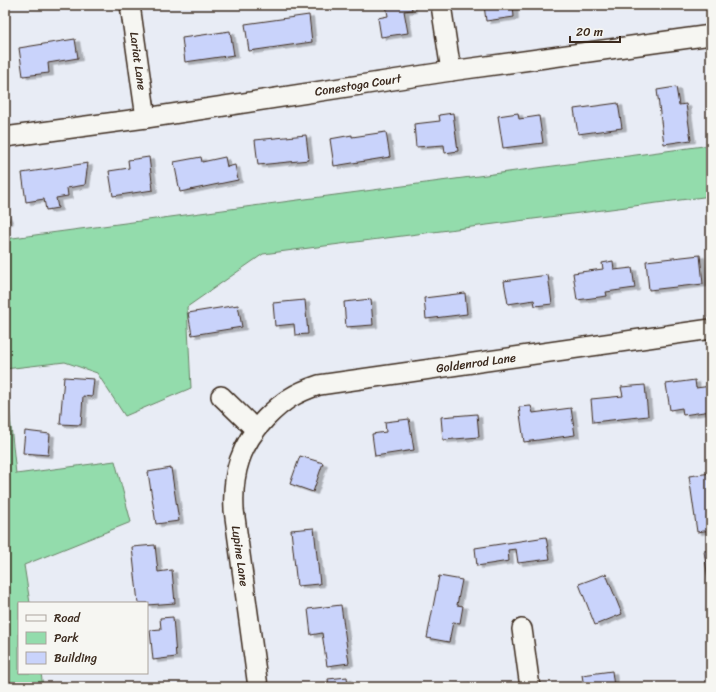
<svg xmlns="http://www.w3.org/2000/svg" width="716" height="692" viewBox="0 0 716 692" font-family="Sriracha,sans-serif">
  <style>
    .green { fill: #93dcac; stroke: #678365 }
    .building { fill: #c9d3fb; stroke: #3b2a1e; filter: url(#shadow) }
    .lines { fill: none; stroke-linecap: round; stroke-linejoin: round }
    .minor-casing { stroke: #3b2a1e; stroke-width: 22 }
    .minor { stroke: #f6f6f2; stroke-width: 19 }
    .labels { text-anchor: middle; stroke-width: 4; stroke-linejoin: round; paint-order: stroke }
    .street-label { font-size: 12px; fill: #3b2a1e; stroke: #f6f6f2 }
  </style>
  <defs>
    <filter id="shadow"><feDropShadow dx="4.5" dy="2.5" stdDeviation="0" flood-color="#0004"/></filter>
  </defs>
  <rect width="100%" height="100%" fill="#e8ecf5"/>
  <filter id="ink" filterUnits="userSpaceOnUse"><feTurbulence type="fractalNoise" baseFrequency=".025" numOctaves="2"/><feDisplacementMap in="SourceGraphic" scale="8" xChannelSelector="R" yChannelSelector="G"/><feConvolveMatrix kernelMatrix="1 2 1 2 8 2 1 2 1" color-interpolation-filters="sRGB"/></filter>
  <g filter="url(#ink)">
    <polygon class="green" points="711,145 711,196 263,254 187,307 191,388 125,416 97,373 65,362 5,369 16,474 115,461 131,522 24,565 30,603 19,603 19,673 41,673 43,687 5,687 5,239"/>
    <g class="building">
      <polygon points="386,5 411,5 412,10 404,11 408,33 381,37 378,18 388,16"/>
      <polygon points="484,5 513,5 514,17 486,21"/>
      <polygon points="309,15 312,42 249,51 245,24"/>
      <polygon points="230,31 234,55 185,62 182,38"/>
      <polygon points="75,39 78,58 48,63 49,73 23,76 19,48"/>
      <polygon points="676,87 679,105 686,104 691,140 664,144 657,90"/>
      <polygon points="618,103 622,128 578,134 574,109"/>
      <polygon points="453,113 458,151 445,153 444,145 416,147 414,124 440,121 439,115"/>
      <polygon points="518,113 519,119 539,116 543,143 503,148 498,116"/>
      <polygon points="386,132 390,157 334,166 330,139 352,135 352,137"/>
      <polygon points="306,135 309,160 258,165 255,140"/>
      <polygon points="149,157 153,190 113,196 109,171 129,168 128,160"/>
      <polygon points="201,157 202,162 225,157 227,167 235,165 238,180 180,192 174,162"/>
      <polygon points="88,163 85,185 67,188 68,196 56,198 58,208 46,210 44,199 26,202 22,173"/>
      <polygon points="5,213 9,221 5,223"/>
      <polygon points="700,255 703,284 649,290 646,261"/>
      <polygon points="613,261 614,270 632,268 635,288 606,292 607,296 577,300 573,273 603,269 602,263"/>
      <polygon points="548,275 552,304 535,306 534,300 508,304 504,281"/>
      <polygon points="465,293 467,314 426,319 424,298"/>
      <polygon points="371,299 373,325 346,327 344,302"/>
      <polygon points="305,300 308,334 295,335 294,324 275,326 273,303"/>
      <polygon points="238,305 242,327 192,335 188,313"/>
      <polygon points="64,377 94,379 92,397 83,396 81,425 60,424"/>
      <polygon points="695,380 696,388 711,386 711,411 683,415 682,408 670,410 666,384"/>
      <polygon points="645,385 648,416 593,422 591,399 623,396 621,387"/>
      <polygon points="531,406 533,413 571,408 575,435 524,442 519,407"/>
      <polygon points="477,414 479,437 443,440 441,417"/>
      <polygon points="409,419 414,450 375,456 372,434 386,432 385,422"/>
      <polygon points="25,431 50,434 48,455 23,453"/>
      <polygon points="300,456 323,463 313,492 290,484"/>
      <polygon points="171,468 179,521 156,524 148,472"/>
      <polygon points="711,473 711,530 697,532 689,476"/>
      <polygon points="314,528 320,584 297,586 291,530"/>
      <polygon points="546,537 550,559 518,563 516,549 508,550 509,561 477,566 475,548"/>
      <polygon points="155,545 158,572 172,570 175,603 147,605 147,603 138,603 132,547"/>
      <polygon points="711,550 711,601 704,551"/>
      <polygon points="606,574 622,614 595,625 579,584"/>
      <polygon points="439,576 462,580 457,605 463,606 460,623 453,622 449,642 427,638"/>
      <polygon points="341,605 349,663 327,666 322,633 311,635 308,609"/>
      <polygon points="173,617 176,657 153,660 150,630 161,629 160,618"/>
      <polygon points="612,671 614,687 584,687 582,675"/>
      <polygon points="347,677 348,685 357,684 357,687 329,687 328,679"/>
      <polygon points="470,683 470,687 435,687 435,686"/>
    </g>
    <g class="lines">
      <g class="minor-casing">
        <g id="minor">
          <polyline points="130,5 146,118"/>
          <polyline points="441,5 451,71"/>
          <polyline points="5,137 146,118 451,71 711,35"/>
          <polyline points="221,396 255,429"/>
          <polyline points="522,629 530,687"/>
          <path d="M 258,687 L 234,510 C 232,473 240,445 266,418 C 284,400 295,393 319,385 L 711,329"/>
        </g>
      </g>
      <use href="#minor" class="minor"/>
    </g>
  </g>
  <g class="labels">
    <g class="street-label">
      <text transform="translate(138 61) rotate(82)" y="4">Lariat Lane</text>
      <text transform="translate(358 85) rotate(-9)" y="4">Conestoga Court</text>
      <text transform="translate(476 363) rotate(-8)" y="4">Goldenrod Lane</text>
      <text transform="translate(240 556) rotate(82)" y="4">Lupine Lane</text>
    </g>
  </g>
  <rect width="716" height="692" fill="none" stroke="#f6f6f2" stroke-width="20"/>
  <rect x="10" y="10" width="696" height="672" fill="none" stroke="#3b2a1e" stroke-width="1.5" filter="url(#ink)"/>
  <rect x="18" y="602" width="130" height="72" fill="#f6f6f2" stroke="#aba49d"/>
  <rect x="26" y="615" width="20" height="6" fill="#f6f6f2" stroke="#aba49d"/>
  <text x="54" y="622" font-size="12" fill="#3b2a1e">Road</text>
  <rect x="26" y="632" width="20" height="12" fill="#93dcac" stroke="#aba49d"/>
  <text x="54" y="642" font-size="12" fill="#3b2a1e">Park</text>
  <rect x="26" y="652" width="20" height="12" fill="#c9d3fb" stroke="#aba49d"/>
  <text x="54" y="662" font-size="12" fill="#3b2a1e">Building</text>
  <path d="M570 36v6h50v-6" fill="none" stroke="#3b2a1e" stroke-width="2"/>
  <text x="576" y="36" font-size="12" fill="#3b2a1e" stroke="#f6f6f2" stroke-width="3" paint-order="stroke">20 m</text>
</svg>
